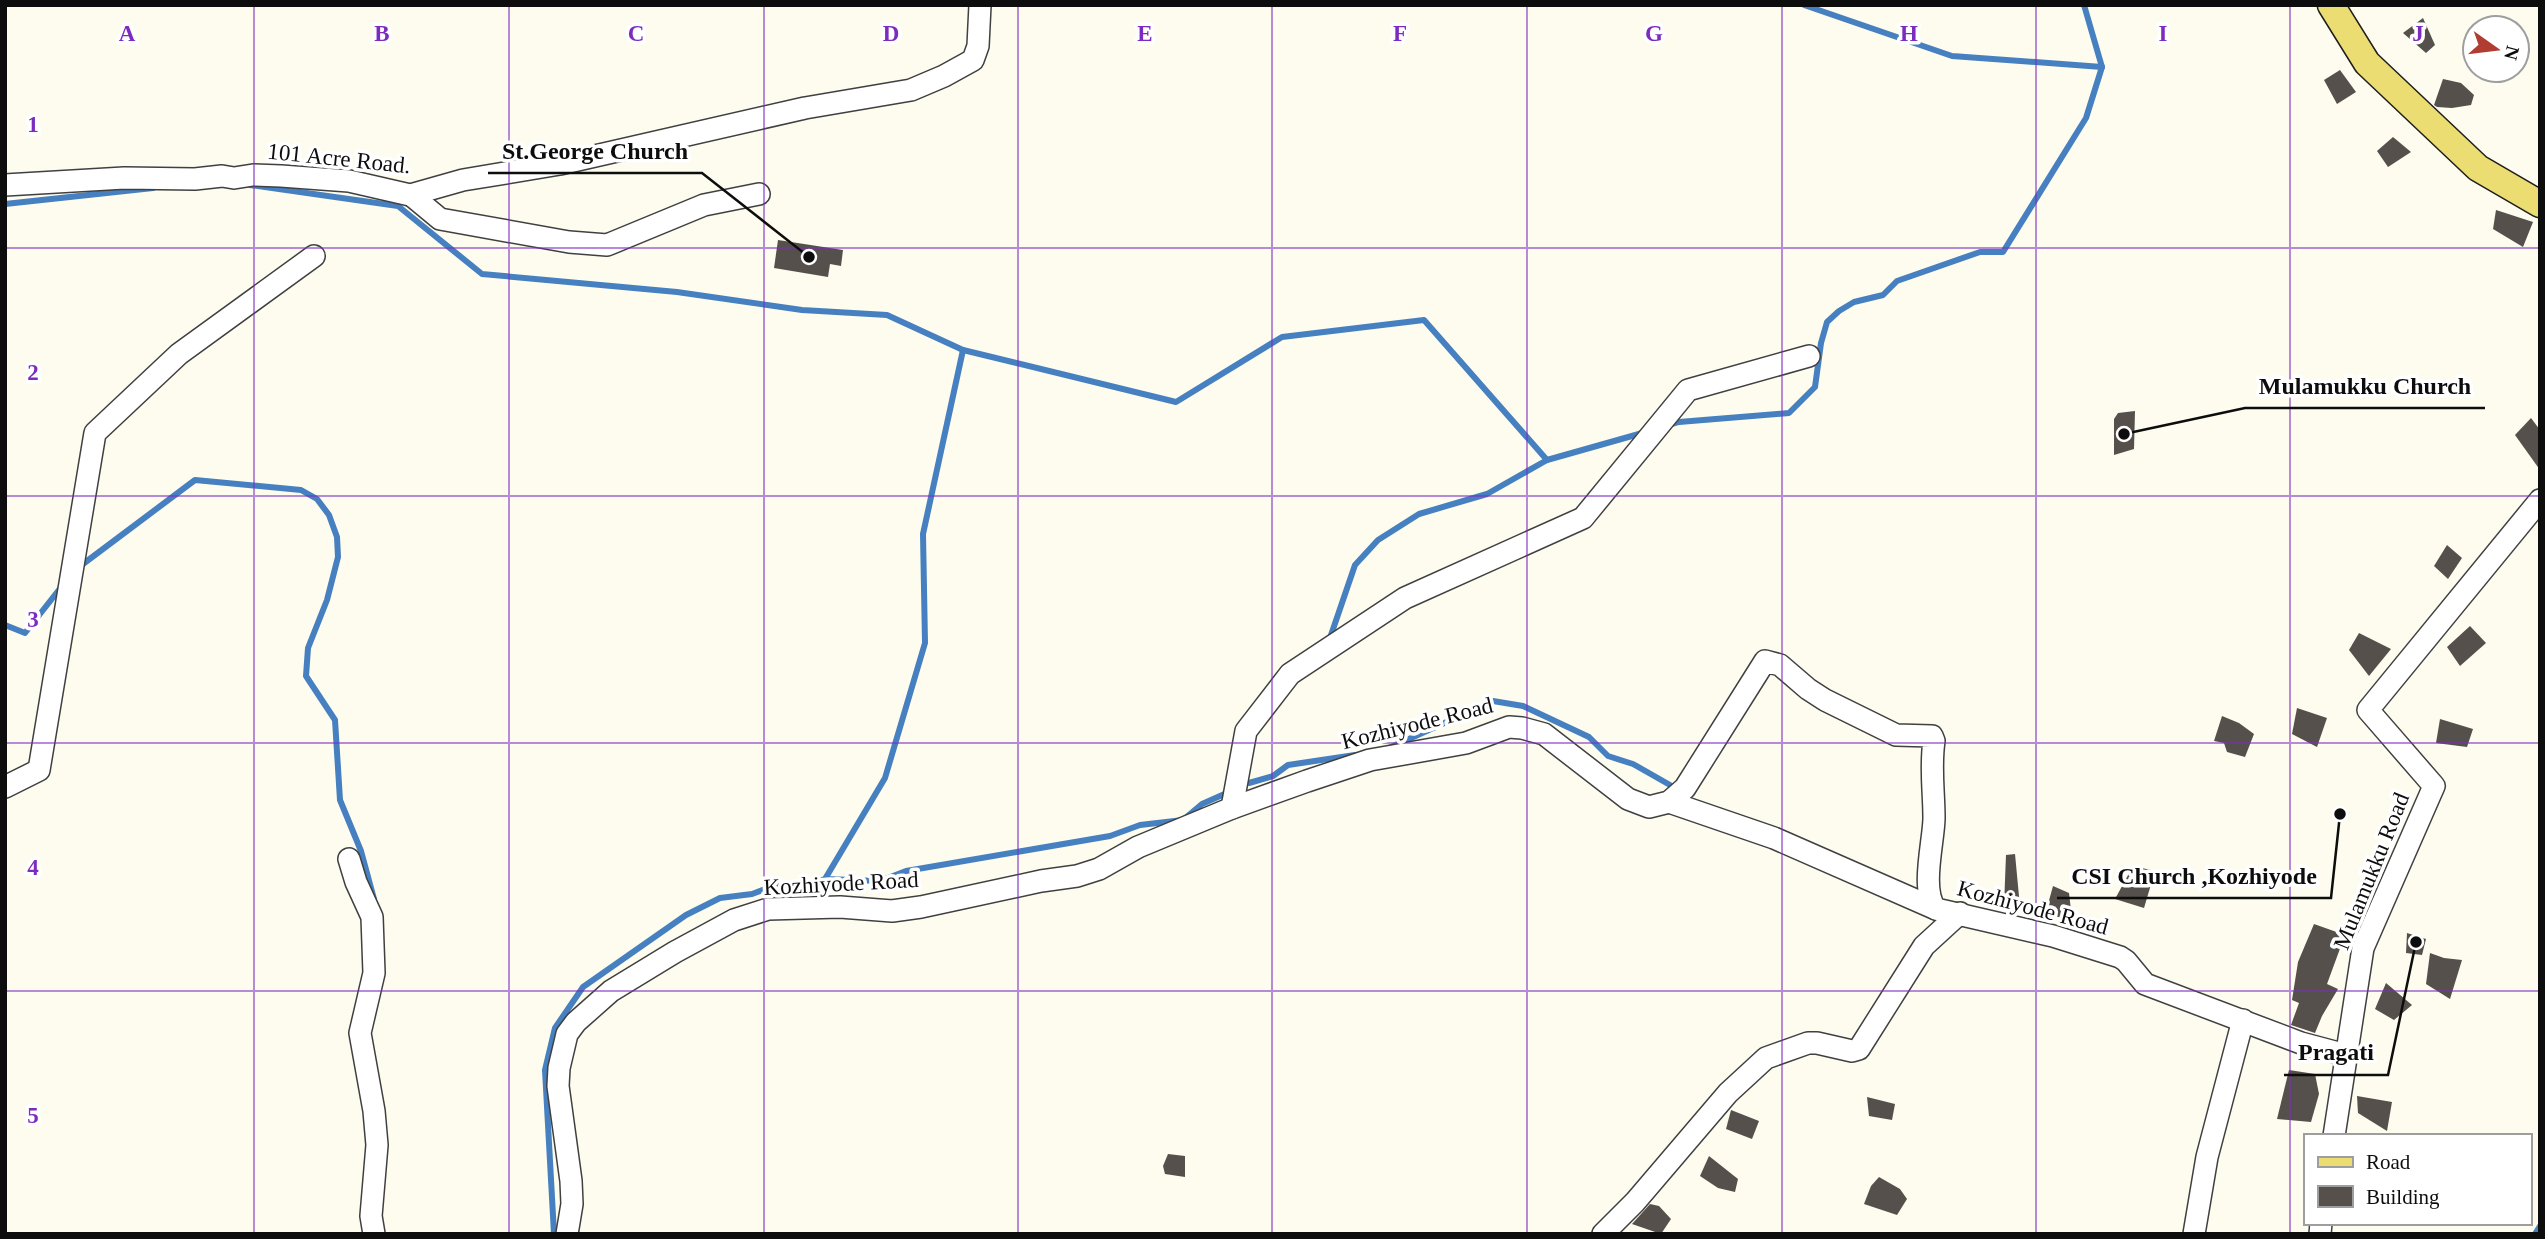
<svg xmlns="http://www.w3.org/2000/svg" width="2545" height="1239" viewBox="0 0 2545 1239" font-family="'Times New Roman',serif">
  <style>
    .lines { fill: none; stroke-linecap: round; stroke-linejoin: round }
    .stream { stroke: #4680c0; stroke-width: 6 }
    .building { fill: #55504b }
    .minor-casing { stroke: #404040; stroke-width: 24 }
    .major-casing { stroke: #1e1e1e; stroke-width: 29 }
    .minor { stroke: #fff; stroke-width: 21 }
    .major { stroke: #ebdd71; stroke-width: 26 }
    .grid { fill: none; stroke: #7b2cbf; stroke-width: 2; stroke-opacity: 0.55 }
    .labels { text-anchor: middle; stroke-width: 7; stroke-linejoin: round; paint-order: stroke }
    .street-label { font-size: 23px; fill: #0d0d0d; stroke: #fff }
    .grid-label { font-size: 23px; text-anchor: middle; font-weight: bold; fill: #7b2cbf; stroke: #fff; stroke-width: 7; stroke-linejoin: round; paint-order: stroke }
    .leader { fill: none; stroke: #0d0d0d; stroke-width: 2.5 }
    .callout-dot { fill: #0d0d0d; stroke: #fff; stroke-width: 2.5 }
    .callout-label { font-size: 24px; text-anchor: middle; font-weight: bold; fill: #0d0d0d; stroke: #fff; stroke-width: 7; stroke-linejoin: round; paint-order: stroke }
  </style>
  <rect width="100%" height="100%" fill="#fdfcef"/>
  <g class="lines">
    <g class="stream">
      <polyline points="1804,5 1952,56 2102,67"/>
      <polyline points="250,185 398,206 482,274 677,292 802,310 887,315 963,350"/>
      <polyline points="5,204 153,188"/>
      <polyline points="1669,425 1679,422 1789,413 1815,387 1821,343 1827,322 1839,311 1854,302 1883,295 1897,281 1980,252 2003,252 2086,118 2102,67 2084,5"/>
      <polyline points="79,567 195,480 301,490 317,499 329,515 337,537 338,557 327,600 308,648 306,676 335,720 340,800 361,851 374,899"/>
      <polyline points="5,625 25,633 62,586"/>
      <polyline points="1330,638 1355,565 1378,540 1419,514 1487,494 1547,460 1646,432"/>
      <polyline points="1389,748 1493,701 1523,706 1589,737 1608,756 1633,764 1670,785"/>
      <polyline points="1249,783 1273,776 1288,765 1355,755"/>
      <polyline points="825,879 885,778 925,643 923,534 963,350 1176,402 1282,337 1424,320 1547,460"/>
      <polyline points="554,1234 545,1070 555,1028 583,987 686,915 720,898 752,894 779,884 790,890 825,879 880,881 906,871 1110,836 1140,825 1183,820 1202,804 1229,792"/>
      <polyline points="2535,1234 2540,1226"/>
    </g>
  </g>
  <g class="building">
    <polygon points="2423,18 2435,45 2426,53 2403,33"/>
    <polygon points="2340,70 2356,92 2337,104 2324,80"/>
    <polygon points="2443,79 2461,83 2474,95 2471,105 2452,108 2437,107 2434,105"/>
    <polygon points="2393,137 2411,152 2388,167 2377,151"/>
    <polygon points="2496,210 2533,222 2523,247 2493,229"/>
    <polygon points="778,240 843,250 841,266 830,264 828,277 774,268"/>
    <polygon points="2135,411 2134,449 2114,455 2114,419 2118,413"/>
    <polygon points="2531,418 2540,430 2540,470 2515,435"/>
    <polygon points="2447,545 2462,558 2448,579 2434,566"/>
    <polygon points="2470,626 2486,643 2460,666 2447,647"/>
    <polygon points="2359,633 2391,649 2369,676 2349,650"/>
    <polygon points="2297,708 2327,718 2317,747 2292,734"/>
    <polygon points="2222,716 2239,723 2254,734 2245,757 2227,752 2224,743 2214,741"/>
    <polygon points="2440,719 2473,729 2467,747 2436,743"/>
    <polygon points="2015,854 2020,907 2004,906 2006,855"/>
    <polygon points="2133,866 2155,871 2144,908 2115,899"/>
    <polygon points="2053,886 2069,893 2072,919 2045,915"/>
    <polygon points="2314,924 2345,935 2327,984 2338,989 2322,1016 2315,1033 2291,1025 2299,1003 2292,1000 2298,962"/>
    <polygon points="2407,933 2426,939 2422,955 2406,953"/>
    <polygon points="2430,953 2444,958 2462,960 2450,999 2426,984"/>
    <polygon points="2386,983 2412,1005 2394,1020 2375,1009"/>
    <polygon points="2289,1070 2315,1074 2319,1094 2311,1122 2277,1119"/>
    <polygon points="2357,1096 2392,1102 2387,1131 2358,1113"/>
    <polygon points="1867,1097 1895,1104 1892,1120 1869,1116"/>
    <polygon points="1731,1110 1759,1121 1752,1139 1726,1129"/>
    <polygon points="1168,1154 1185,1156 1185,1177 1165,1174 1163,1166"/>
    <polygon points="1709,1156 1738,1179 1735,1192 1718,1188 1700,1176"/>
    <polygon points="1879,1177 1900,1189 1907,1199 1897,1215 1864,1204 1871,1186"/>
    <polygon points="1650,1204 1659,1206 1671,1219 1661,1234 1632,1224"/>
  </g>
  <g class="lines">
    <g class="minor-casing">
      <g id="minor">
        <polyline points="5,185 124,178 195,179 222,176 234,178 253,175 281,176 349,181 410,195 463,180 560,164 805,108 911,90 944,76 973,60 978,46 980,5"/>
        <polyline points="411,195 440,219 569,242 607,245 704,205 759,194"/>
        <polyline points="5,787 39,770 95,433 179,354 314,256"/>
        <polyline points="1669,802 1774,838 1936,909"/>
        <polyline points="1232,808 1246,731 1290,674 1405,598 1583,518 1688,390 1809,356"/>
        <polyline points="349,859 356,882 372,917 374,973 360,1033 374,1111 377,1145 371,1216 374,1234"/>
        <polyline points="2334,1136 2363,948 2434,786 2368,710 2540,500"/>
        <path d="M 567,1234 L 572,1204 L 571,1181 L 558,1086 L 559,1068 L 567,1034 L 576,1022 L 611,991 L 675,952 L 734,920 L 768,909 L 840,907 L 892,911 L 921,907 L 1041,881 L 1077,876 L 1099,869 L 1138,847 L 1232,808 L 1307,781 L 1370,760 L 1466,743 L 1509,727 L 1522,728 L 1544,734 L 1628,799 L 1649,807 L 1669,802 L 1685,788 L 1765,661 L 1780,665 L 1808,689 L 1825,700 L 1896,735 L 1932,736 L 1934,741 C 1930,767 1934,792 1934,818 C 1934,840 1920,891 1936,909 L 2053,936 L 2120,957 L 2126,961 L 2145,984 L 2301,1043 L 2346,1055"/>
        <polyline points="1603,1234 1635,1202 1728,1093 1766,1058 1808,1043 1817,1043 1852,1051 1859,1049 1924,946 1960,913"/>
        <polyline points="2194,1234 2207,1157 2243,1020"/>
        <polyline points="2320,1234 2321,1223"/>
      </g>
    </g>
    <g class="major-casing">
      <polyline id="major" points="2331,5 2367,63 2478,168 2540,204"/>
    </g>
    <use href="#minor" class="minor"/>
    <use href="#major" class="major"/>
  </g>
  <path class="grid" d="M 254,5 L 254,1234M 509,5 L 509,1234M 764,5 L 764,1234M 1018,5 L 1018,1234M 1272,5 L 1272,1234M 1527,5 L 1527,1234M 1782,5 L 1782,1234M 2036,5 L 2036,1234M 2290,5 L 2290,1234M 5,248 L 2540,248M 5,496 L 2540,496M 5,743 L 2540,743M 5,991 L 2540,991"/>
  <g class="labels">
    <g class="street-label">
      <text transform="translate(339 158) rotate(6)" y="8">101 Acre Road.</text>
      <text transform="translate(1417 723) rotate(-14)" y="8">Kozhiyode Road</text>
      <text transform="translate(2371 871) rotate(-68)" y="8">Mulamukku Road</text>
      <text transform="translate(841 883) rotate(-3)" y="8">Kozhiyode Road</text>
      <text transform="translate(2033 907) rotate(15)" y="8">Kozhiyode Road</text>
    </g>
  </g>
  <g class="grid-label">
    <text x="127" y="41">A</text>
    <text x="382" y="41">B</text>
    <text x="636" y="41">C</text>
    <text x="891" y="41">D</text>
    <text x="1145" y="41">E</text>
    <text x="1400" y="41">F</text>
    <text x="1654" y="41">G</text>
    <text x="1909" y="41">H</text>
    <text x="2163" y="41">I</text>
    <text x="2418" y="41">J</text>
    <text x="33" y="132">1</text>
    <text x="33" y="380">2</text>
    <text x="33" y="627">3</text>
    <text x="33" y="875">4</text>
    <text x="33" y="1123">5</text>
  </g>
  <path class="leader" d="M809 257L702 173H488M2124 434L2245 408H2485M2340 814L2331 898H2057M2416 942L2388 1075H2284"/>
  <g class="callout-dot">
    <circle cx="809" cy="257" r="7"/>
    <circle cx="2124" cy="434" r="7"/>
    <circle cx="2340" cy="814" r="7"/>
    <circle cx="2416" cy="942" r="7"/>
  </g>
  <g class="callout-label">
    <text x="595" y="159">St.George Church</text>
    <text x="2365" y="394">Mulamukku Church</text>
    <text x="2194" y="884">CSI Church ,Kozhiyode</text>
    <text x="2336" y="1060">Pragati</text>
  </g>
  <rect width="2545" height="1239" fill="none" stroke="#0d0d0d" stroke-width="14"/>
  <rect x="2304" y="1134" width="228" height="91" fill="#ffffff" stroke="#9e9e9e" stroke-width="2"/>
  <rect x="2318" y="1157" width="35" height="10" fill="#ebdd71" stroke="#9e9e9e" stroke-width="2"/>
  <text x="2366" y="1169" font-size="21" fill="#0d0d0d">Road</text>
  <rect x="2318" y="1186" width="35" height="21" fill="#55504b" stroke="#9e9e9e" stroke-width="2"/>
  <text x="2366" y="1204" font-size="21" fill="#0d0d0d">Building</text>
  <g transform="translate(2496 49) rotate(104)"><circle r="33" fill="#ffffff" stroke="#9e9e9e" stroke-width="2"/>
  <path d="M0-5L12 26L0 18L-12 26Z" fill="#b03c32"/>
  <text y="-10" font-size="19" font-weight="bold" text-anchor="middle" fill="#0d0d0d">N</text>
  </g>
</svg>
